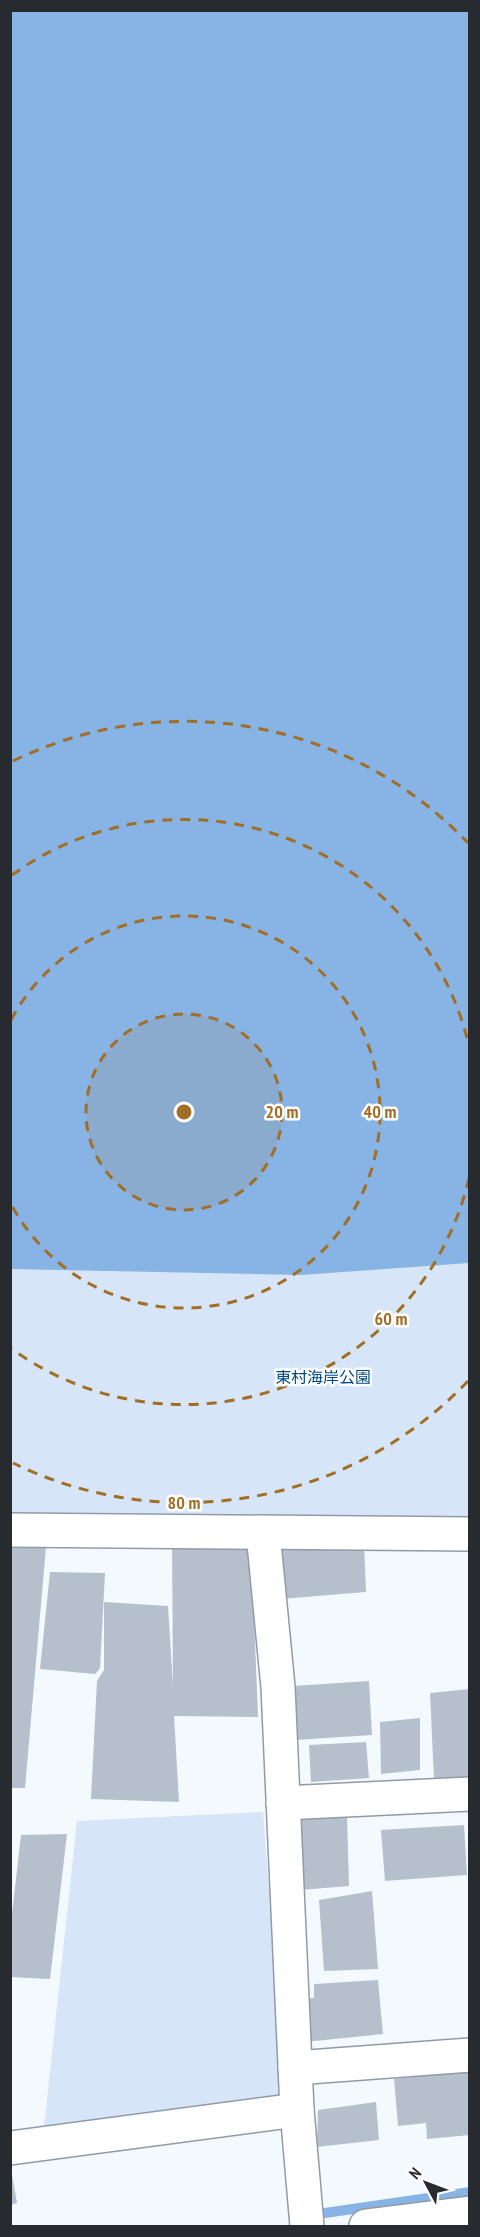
<svg xmlns="http://www.w3.org/2000/svg" width="480" height="2237" viewBox="0 0 480 2237" font-family="'PT Sans Narrow','Noto Sans JP',sans-serif">
  <style>
    .green { fill: #d6e6f8 }
    .water { fill: #87b4e5 }
    .lines { fill: none; stroke-linecap: round; stroke-linejoin: round }
    .stream { stroke: #87b4e5; stroke-width: 10 }
    .building { fill: #b5c0cc }
    .street-casing { stroke: #919ba7; stroke-width: 36 }
    .street { stroke: #fff; stroke-width: 33 }
    .ring { fill: none; stroke: #a26e26; stroke-width: 3; stroke-dasharray: 10 8 }
    .labels { text-anchor: middle; stroke-width: 5; stroke-linejoin: round; paint-order: stroke }
    .park-label { font-size: 16px; fill: #004983; stroke: #fff }
    .centre { fill: #a26e26; stroke: #fff; stroke-width: 3 }
    .ring-label { font-size: 18px; text-anchor: middle; font-weight: bold; fill: #a26e26; stroke: #fff; stroke-width: 5; stroke-linejoin: round; paint-order: stroke }
  </style>
  <rect width="100%" height="100%" fill="#f4f9fe"/>
  <g class="green">
    <polygon points="469,1231 469,1522 11,1521 10,1234"/>
    <polygon points="263,1812 285,2096 44,2127 77,1821"/>
  </g>
  <polygon class="water" points="11,10 469,11 469,1263 301,1275 11,1269"/>
  <g class="lines">
    <polyline class="stream" points="325,2213 470,2192"/>
  </g>
  <g class="building">
    <polygon points="172,1540 251,1542 258,1717 174,1716 179,1802 91,1799 97,1681 104,1670 104,1602 168,1606 173,1686"/>
    <polygon points="364,1544 366,1592 281,1599 278,1547"/>
    <polygon points="10,1545 46,1547 25,1788 10,1788"/>
    <polygon points="50,1572 105,1573 100,1668 95,1674 40,1669"/>
    <polygon points="369,1681 372,1735 296,1740 293,1686"/>
    <polygon points="470,1689 470,1778 434,1780 430,1693"/>
    <polygon points="420,1718 420,1770 381,1774 380,1722"/>
    <polygon points="366,1742 369,1778 311,1782 309,1745"/>
    <polygon points="347,1814 349,1886 300,1890 298,1816"/>
    <polygon points="464,1825 467,1875 385,1881 381,1830"/>
    <polygon points="67,1834 50,1979 10,1977 10,1931 21,1835"/>
    <polygon points="372,1891 378,1969 324,1971 319,1900"/>
    <polygon points="378,1980 383,2034 305,2042 301,1999 314,1998 314,1984"/>
    <polygon points="470,2071 470,2135 427,2139 426,2123 398,2126 394,2079"/>
    <polygon points="376,2102 379,2140 317,2147 318,2110"/>
    <polygon points="10,2163 17,2203 10,2205"/>
  </g>
  <g class="lines">
    <g class="street-casing">
      <g id="street">
        <polyline points="10,1530 470,1534"/>
        <polyline points="263,1533 278,1687 297,2110 307,2226"/>
        <polyline points="283,1803 470,1794"/>
        <polyline points="295,2068 470,2055"/>
        <polyline points="10,2148 297,2110"/>
        <polyline points="366,2226 470,2213"/>
      </g>
    </g>
    <use href="#street" class="street"/>
  </g>
  <circle cx="184" cy="1112" r="98" fill="#a26e26" fill-opacity=".12"/>
  <g class="ring">
    <circle cx="184" cy="1112" r="98"/>
    <path d="M11 1020A196 196 0 1 1 11 1204"/>
    <path d="M469 1178A293 293 0 0 1 12 1349M12 875A293 293 0 0 1 469 1046"/>
    <path d="M468 1381A391 391 0 0 1 13 1463M13 761A391 391 0 0 1 468 843"/>
  </g>
  <g class="labels">
    <g class="park-label">
      <text x="323" y="1383">東村海岸公園</text>
    </g>
  </g>
  <circle cx="184" cy="1112" r="9" class="centre"/>
  <g class="ring-label">
    <text x="282" y="1118">20 m</text>
    <text x="380" y="1118">40 m</text>
    <text x="391" y="1325">60 m</text>
    <text x="184" y="1509">80 m</text>
  </g>
  <rect width="480" height="2237" fill="none" stroke="#272b30" stroke-width="24"/>
  <g transform="translate(426 2183) rotate(311)" stroke="#ffffff" stroke-width="4.5" paint-order="stroke">
  <path d="M0-4.5L10 22L0 15L-10 22Z" fill="#272b30"/>
  <text y="-9" font-size="16" font-weight="bold" text-anchor="middle" fill="#272b30">N</text>
  </g>
</svg>
